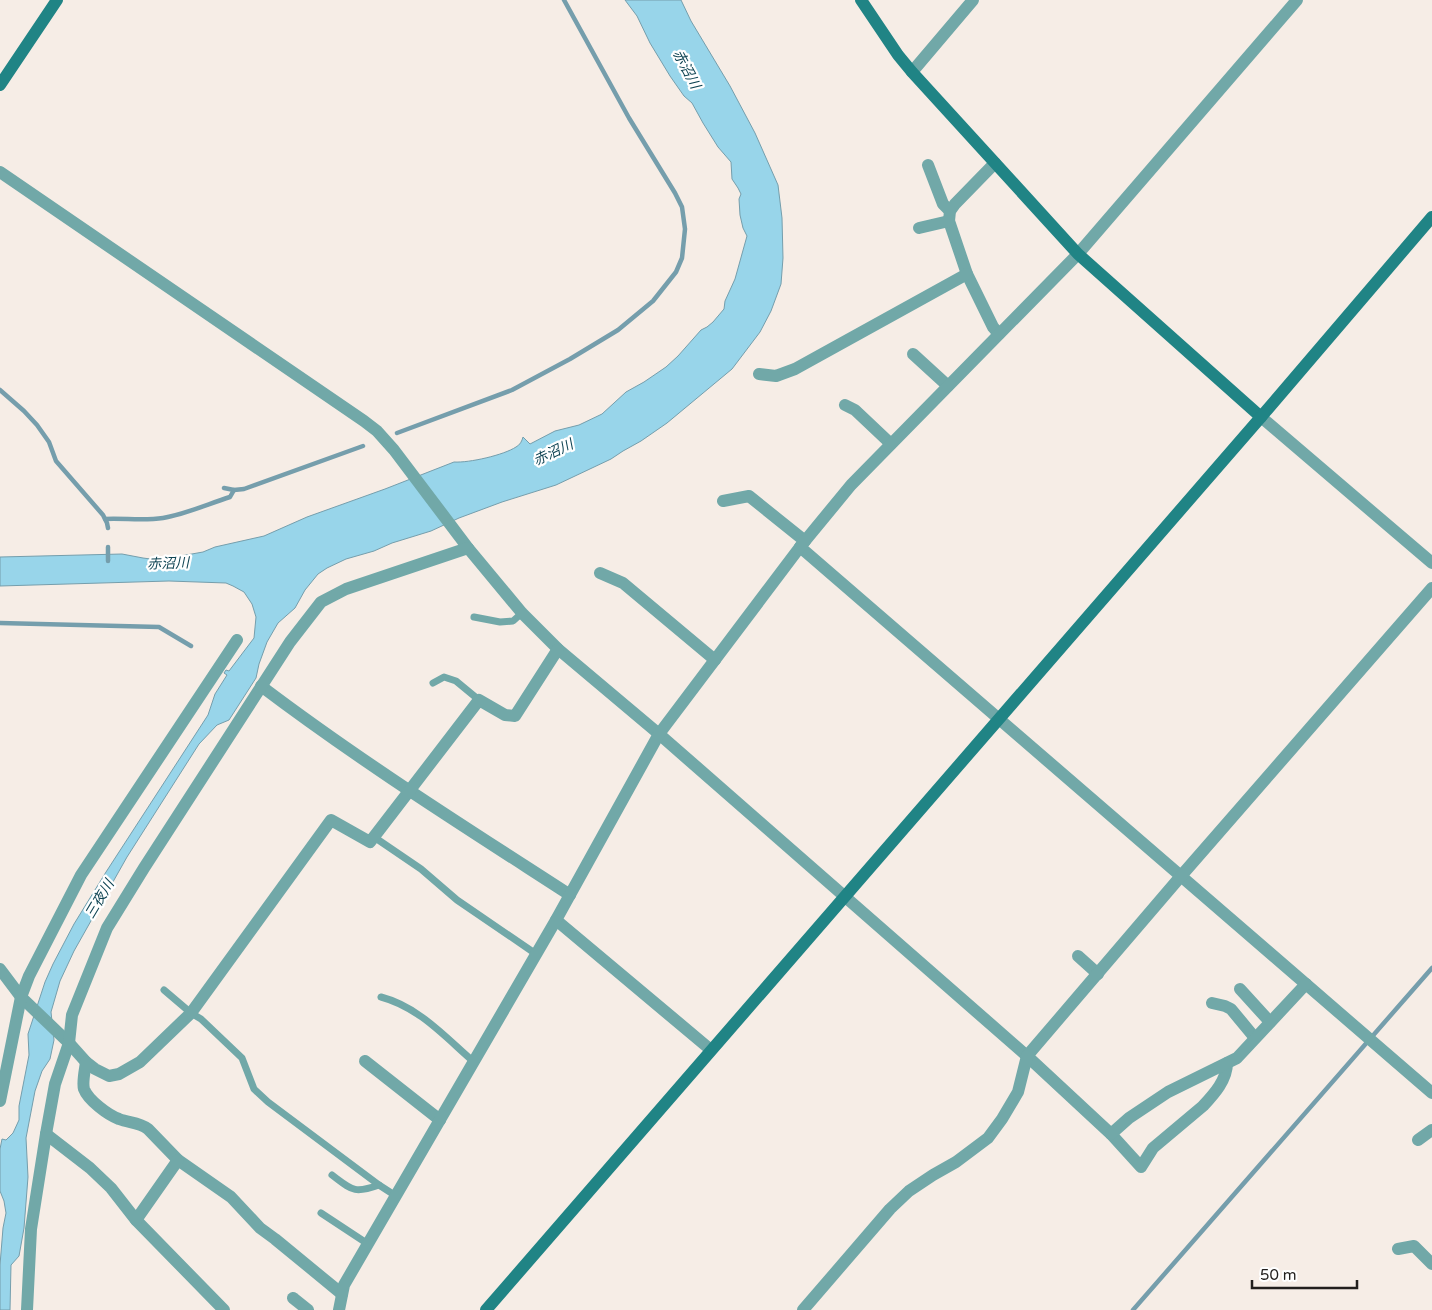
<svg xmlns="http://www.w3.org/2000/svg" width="1432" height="1310" viewBox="0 0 1432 1310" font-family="'Varela Round','Noto Sans JP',sans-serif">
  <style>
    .water { fill: #98d5ea; stroke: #759eac }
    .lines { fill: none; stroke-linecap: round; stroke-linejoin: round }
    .stream { stroke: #759eac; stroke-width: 4.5 }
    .lane { stroke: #71a8a8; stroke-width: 7 }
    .street { stroke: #71a8a8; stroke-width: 12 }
    .secondary { stroke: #208485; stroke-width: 12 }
    .labels { text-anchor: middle; stroke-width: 4.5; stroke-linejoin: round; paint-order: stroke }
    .water-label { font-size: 14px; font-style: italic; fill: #0f4453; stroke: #fff }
  </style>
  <rect width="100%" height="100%" fill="#f6ede6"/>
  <path class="water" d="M 625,0 L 681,0 L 691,21 L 730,86 L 755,133 L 778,185 L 782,218 L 783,258 L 781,284 L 771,311 L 760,332 L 732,369 L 667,423 L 641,441 L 623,451 L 611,459 L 556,485 L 502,502 L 459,518 L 431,531 L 392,543 L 374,551 L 346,559 L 327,568 L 318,574 L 305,590 L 295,608 L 278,623 L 267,642 L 259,664 L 256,678 L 229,720 L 217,725 L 199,744 L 127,857 L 74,951 L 60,981 L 51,1012 L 54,1040 L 50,1059 L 42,1071 L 35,1091 L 26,1138 L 28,1177 L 24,1228 L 19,1256 L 11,1265 L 10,1310 L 0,1310 L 0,1265 L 3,1228 L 6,1213 L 4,1201 L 0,1191 L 0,1149 L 2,1139 L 6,1140 L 13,1133 L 19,1120 L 19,1106 L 29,1055 L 28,1034 L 45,982 L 53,964 L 74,924 L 106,872 L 208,715 L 215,694 L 227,675 L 224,673 L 226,670 L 229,671 L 254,638 L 256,617 L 252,604 L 244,592 L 233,586 L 226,583 L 169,581 L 0,586 L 0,557 L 122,554 L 143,558 L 158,560 L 203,552 L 215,547 L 264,536 L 307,517 L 385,489 L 454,462 C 469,463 504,455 516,447 C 520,445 522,441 523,437 L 530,444 L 555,431 L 579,425 L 602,414 L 626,392 L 644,382 L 666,367 L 678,356 L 701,330 L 707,327 L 713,322 L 724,309 L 725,301 L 735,279 L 747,236 L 743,228 L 740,215 L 739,199 L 741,194 L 738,188 L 732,179 L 731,162 L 718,147 L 703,123 L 692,103 L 684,96 L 670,76 L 650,43 L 637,16 Z"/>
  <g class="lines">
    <g class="stream">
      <polyline points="0,390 24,411 37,425 49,442 56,461 103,515 107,523 108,528"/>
      <polyline points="397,433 512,390 570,359 618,330 653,301 676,272 682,258 685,229 682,207 675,193 629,118 564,0"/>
      <polyline points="224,488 234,490 244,489 363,446"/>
      <path d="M 105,519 C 124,518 144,521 163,518 C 186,514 208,504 230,497 L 234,490"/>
      <polyline points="108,561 108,547"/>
      <polyline points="0,623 159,627 191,646"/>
      <polyline points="1133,1310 1432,968"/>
    </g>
    <g class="lane">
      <polyline points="474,617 500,622 513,621 522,613"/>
      <polyline points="433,683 444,677 456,681 479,700"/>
      <polyline points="374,837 421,869 457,900 536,954"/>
      <polyline points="164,990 191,1013 201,1019 242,1058 254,1089 268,1102 379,1185 396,1196"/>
      <path d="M 381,997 C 419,1007 445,1037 474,1062"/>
      <path d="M 332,1175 C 352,1190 354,1194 379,1185"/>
      <polyline points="321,1213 368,1244"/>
    </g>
    <g class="street">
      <polyline points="912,72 973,0"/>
      <polyline points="995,163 955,204 950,211 949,221 967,274 993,327 999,334"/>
      <polyline points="928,165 943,204 950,211"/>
      <path d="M 0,172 L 364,421 L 377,431 L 394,450 L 468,548 L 522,613 L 558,649 L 659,734 L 1027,1056 L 1111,1134 L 1141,1167 L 1153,1148 L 1203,1106 C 1214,1094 1227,1080 1227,1063"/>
      <polyline points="919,228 949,221"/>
      <polyline points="913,354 948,386"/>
      <polyline points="759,374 776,376 795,369 967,274"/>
      <polyline points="845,405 855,410 891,444"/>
      <polyline points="1261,417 1432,563"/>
      <polyline points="723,501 749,496 805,541"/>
      <polyline points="800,547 1432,1093"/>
      <polyline points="600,573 623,583 715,660"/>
      <path d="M 261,686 C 360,761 465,827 570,895"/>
      <polyline points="556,920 711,1050"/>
      <polyline points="1078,956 1098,974"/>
      <polyline points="0,969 21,997 69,1043 86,1062 95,1069 109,1076 119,1074 140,1062 191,1013 331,820 370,842 479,700 505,715 515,716 558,649"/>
      <polyline points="1240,989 1270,1022"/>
      <polyline points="1212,1003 1225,1006 1231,1009 1255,1038"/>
      <polyline points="365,1061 440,1120"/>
      <path d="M 86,1062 C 85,1070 82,1082 84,1089 C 88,1100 108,1115 119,1119 C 129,1123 139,1122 148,1129 L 178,1160 L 231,1197 L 260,1228 L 275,1239 L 342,1294"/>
      <polyline points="0,1101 21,997 29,976 47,941 81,875 237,640"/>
      <polyline points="46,1134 90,1168 111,1188 136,1220 224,1310"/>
      <polyline points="1111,1134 1129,1118 1168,1092 1237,1058 1306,984"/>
      <polyline points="1418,1140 1432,1130"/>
      <polyline points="136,1220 178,1160"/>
      <polyline points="1398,1249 1414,1246 1432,1264"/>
      <polyline points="293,1298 308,1310"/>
      <polyline points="27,1310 31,1229 46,1134 55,1084 69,1043 72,1015 107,928 144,868 290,642 321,602 346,589 468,548"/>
      <polyline points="339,1310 344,1285 556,920 659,734 800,547 851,485 1078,254 1297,0"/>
      <polyline points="803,1310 890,1209 909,1191 933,1175 956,1162 988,1138 1002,1119 1018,1092 1027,1056 1181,876 1432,588"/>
    </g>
    <g class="secondary">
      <polyline points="861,0 898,55 912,72 1078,254 1261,417"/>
      <polyline points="0,85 57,0"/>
      <polyline points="486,1310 1261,417 1432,217"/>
    </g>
  </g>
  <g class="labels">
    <g class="water-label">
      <text transform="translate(687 69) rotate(62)" y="5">赤沼川</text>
      <text transform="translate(553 452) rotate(-25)" y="5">赤沼川</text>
      <text transform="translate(168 563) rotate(-2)" y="5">赤沼川</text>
      <text transform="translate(99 899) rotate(-59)" y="5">三夜川</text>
    </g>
  </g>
  <path d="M1252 1280v8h105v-8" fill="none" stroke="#221f1d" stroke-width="2.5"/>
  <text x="1260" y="1280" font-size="15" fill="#221f1d" stroke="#ffffff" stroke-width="4" paint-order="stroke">50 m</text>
</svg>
